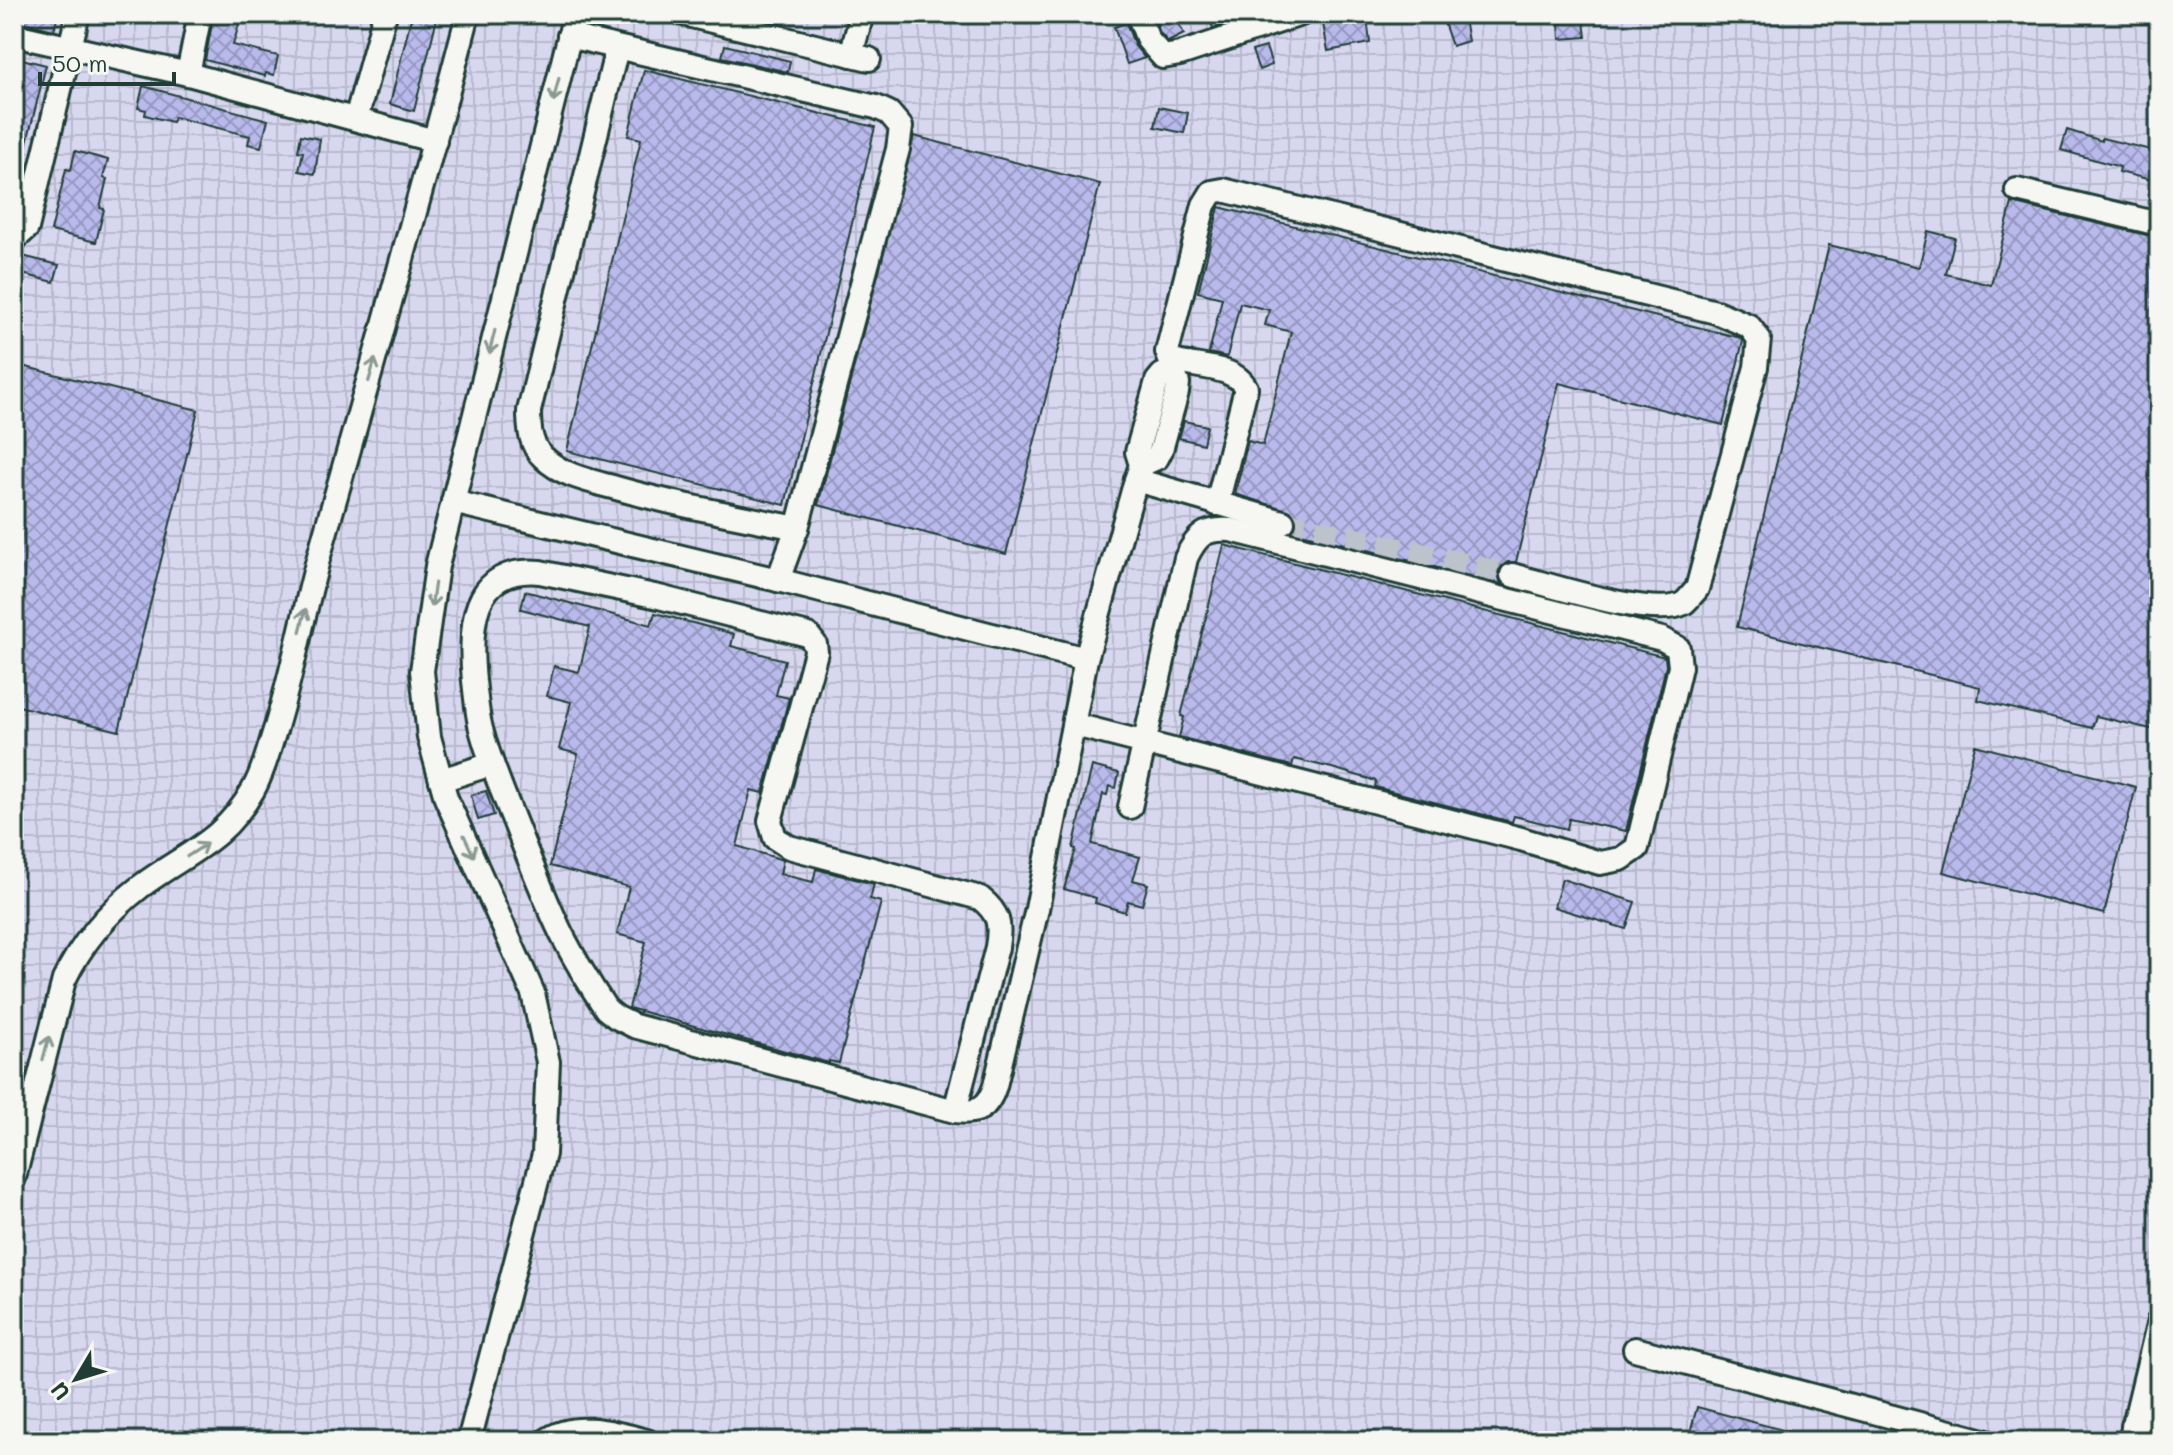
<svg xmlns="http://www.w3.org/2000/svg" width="2173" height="1455" viewBox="0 0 2173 1455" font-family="Mali,sans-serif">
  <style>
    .industrial { fill: url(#industrial-grid) }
    .building { fill: url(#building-cross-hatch); stroke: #1f3d34; stroke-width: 2 }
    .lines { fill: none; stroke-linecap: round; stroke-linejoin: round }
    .minor-tunnel { stroke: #bdc3ca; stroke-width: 22; stroke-dasharray: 22 11; stroke-linecap: butt }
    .minor-casing { stroke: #1f3d34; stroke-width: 28 }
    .minor { stroke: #f6f6f2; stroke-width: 22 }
    .oneway { stroke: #8a9a93 }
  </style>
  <defs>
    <pattern id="industrial-grid" width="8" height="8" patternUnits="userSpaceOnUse" patternTransform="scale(2)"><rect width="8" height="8" fill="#d7d7ef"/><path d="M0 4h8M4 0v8" fill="none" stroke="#b8b9ce"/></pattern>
    <pattern id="building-cross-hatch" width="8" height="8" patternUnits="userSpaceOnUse" patternTransform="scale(2)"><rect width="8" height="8" fill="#b9baec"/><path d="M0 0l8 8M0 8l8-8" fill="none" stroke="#9698c0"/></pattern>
  </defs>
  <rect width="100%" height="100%" fill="#e4e4f0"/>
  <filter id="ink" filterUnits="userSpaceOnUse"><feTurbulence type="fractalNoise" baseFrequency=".0125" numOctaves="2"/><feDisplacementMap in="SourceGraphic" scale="16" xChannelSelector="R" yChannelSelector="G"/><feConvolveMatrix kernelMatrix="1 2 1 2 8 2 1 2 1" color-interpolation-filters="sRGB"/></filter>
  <g filter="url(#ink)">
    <rect class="industrial" x="14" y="14" width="2145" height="1427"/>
    <g class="building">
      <polygon points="14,14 58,14 54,30 14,20"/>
      <polygon points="214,14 242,14 233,45 278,56 274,75 266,73 265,76 205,60"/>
      <polygon points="412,14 438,14 414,111 390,104"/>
      <polygon points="1153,14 1174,14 1184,34 1168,42 1160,33"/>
      <polygon points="1207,14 1241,14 1243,19 1213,28"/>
      <polygon points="1441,14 1463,14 1468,41 1452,46"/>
      <polygon points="1367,17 1370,43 1328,51 1323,24"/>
      <polygon points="1584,21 1586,37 1560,39 1559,23"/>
      <polygon points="1126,23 1135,46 1145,58 1127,64 1114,27"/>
      <polygon points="725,45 790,61 788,72 722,57"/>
      <polygon points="1266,47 1272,65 1259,70 1252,51"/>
      <polygon points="14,57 46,65 19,175 14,175"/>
      <polygon points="644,70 875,127 785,505 567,451 641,139 628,136"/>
      <polygon points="143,86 268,120 261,147 248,144 250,136 174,117 172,122 145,115 146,110 138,108"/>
      <polygon points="1159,107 1188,113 1184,133 1155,127"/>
      <polygon points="2067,130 2102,141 2102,138 2159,152 2159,182 2119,172 2120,167 2061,150"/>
      <polygon points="301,135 320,139 315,174 299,171 303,152 298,151"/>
      <polygon points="914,136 1100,184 1006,554 818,505"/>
      <polygon points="75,151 108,160 103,178 107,179 100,208 104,209 96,242 51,231 66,169 71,170"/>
      <polygon points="2012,203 2159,238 2159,307 2154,325 2159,327 2159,731 2096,716 2092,728 1978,700 1980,687 1737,627 1829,245 1919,267 1928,231 1955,238 1946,274 1991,285"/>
      <polygon points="1219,207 1741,338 1743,341 1723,425 1559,383 1516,562 1508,562 1502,566 1498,572 1501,584 1293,531 1297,519 1292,512 1235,494 1248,441 1263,445 1291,332 1265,325 1269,310 1240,303 1227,357 1209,353 1222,298 1198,292"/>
      <polygon points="14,254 59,265 54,282 14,272"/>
      <polygon points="14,364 198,410 119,731 14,705"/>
      <polygon points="1184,421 1207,426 1203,444 1179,438"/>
      <polygon points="1224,545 1665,657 1666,666 1626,831 1569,819 1567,829 1514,816 1512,822 1375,787 1376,781 1332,768 1294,759 1292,766 1179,737 1184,717 1181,716"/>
      <polygon points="525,591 651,625 655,613 734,634 731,646 785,660 776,695 789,698 763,793 751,790 737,846 783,860 780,874 813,882 816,869 874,884 870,899 881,902 839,1063 829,1061 829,1063 629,1008 646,942 617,934 629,887 550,866 578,754 559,749 571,702 547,696 554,666 579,672 590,627 521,609"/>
      <polygon points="1975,745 2136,787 2104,914 1943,872"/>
      <polygon points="1092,766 1119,773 1116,788 1109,786 1107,795 1103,794 1092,844 1140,857 1133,880 1148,884 1142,905 1128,901 1125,912 1095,903 1096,898 1064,889 1076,849 1073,848"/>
      <polygon points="486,791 494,815 478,820 471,795"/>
      <polygon points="1562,879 1635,902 1626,929 1554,907"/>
      <polygon points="1697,1407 1805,1436 1804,1441 1688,1441"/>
    </g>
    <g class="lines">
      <polyline class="minor-tunnel" points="1283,522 1512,575"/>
      <g class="minor-casing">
        <g id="minor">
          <polyline points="683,14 869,59"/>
          <polyline points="1138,14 1148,40 1163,57 1180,54 1301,14"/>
          <polyline points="14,35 188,74 435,141"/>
          <polyline points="569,36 876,107 889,113 901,127 898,149 797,528 778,580"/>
          <path d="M 617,48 L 529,411 C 529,428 530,445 543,457 C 562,476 591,481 616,488 C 676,505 737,516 797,528"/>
          <polyline points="851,55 862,14"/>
          <polyline points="188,74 200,14"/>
          <polyline points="356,119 385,14"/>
          <polyline points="2017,190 2159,224"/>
          <polyline points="14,236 18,236 27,228 78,14"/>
          <polyline points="1172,371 1162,375 1157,381 1137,452 1141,465 1136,480 1283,522"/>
          <polyline points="1141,465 1157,458 1161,450 1177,392 1178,383 1172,371 1174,361"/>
          <polyline points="453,502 778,580 1086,659"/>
          <path d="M 1217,504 L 1246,388 C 1234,364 1192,368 1170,360 L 1167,352 L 1204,205 L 1212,192 L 1223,190 L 1716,312 L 1749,326 L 1759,339 L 1756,367 L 1697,589 C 1693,593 1688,600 1684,603 C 1655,620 1547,584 1512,575"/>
          <path d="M 1075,725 L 1521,839 L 1600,863 L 1621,859 L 1637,848 L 1680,667 L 1678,648 L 1662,639 L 1231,530 C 1205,528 1197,535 1186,558 L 1130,807"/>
          <polyline points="441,780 492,764"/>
          <path d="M 955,1111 L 997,947 C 1001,924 999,913 980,898 L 789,847 L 775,838 L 770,821 L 816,652 L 815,644 L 808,635 L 659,597 L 540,572 C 470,566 469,629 474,681 C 476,697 477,714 481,729 C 490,763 504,795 517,828 C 531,864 545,900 562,935 C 575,960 590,985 606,1009 L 616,1017 L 634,1026 L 955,1111 C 978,1114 988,1108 995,1086 L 1037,909 L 1086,659 L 1136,480"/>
          <path d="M 14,1178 L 64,980 C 81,944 108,912 140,887 C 185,853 223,843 253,790 C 264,771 269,748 276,727 C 294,667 305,605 322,545 C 372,368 422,192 468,14"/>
          <polyline points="1635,1349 1984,1441"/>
          <polyline points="2133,1426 2159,1432"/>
          <polyline points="469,1441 544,1154 548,1062 533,993 446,798 429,737 422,671 437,566 575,14"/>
          <path d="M 546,1441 C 574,1420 615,1433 647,1441"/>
          <polyline points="2130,1441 2159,1321"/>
        </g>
      </g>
      <use href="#minor" class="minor"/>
    </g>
    <defs><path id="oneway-shaft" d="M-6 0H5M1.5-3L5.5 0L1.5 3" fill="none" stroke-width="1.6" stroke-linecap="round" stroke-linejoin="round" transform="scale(2)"/></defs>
    <g class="oneway">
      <use href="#oneway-shaft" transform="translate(556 90) rotate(104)"/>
      <use href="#oneway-shaft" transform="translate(492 342) rotate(104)"/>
      <use href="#oneway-shaft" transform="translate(372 370) rotate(-74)"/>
      <use href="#oneway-shaft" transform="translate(433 595) rotate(98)"/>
      <use href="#oneway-shaft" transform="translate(303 620) rotate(-76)"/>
      <use href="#oneway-shaft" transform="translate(469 846) rotate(65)"/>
      <use href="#oneway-shaft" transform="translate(197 850) rotate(-33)"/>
      <use href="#oneway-shaft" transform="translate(46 1048) rotate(-75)"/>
    </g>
  </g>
  <rect width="2173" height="1455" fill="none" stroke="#f6f6f2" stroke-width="48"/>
  <rect x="24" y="24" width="2125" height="1407" fill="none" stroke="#1f3d34" stroke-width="3" filter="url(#ink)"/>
  <g transform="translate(76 1379) rotate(232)" stroke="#f6f6f2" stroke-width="6" paint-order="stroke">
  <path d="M0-6L14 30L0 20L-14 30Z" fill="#1f3d34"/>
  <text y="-12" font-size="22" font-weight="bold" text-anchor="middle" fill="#1f3d34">U</text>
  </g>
  <path d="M40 72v12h134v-12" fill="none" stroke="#1f3d34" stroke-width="4"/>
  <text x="52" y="72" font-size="24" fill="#1f3d34" stroke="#f6f6f2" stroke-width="6" paint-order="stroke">50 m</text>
</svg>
